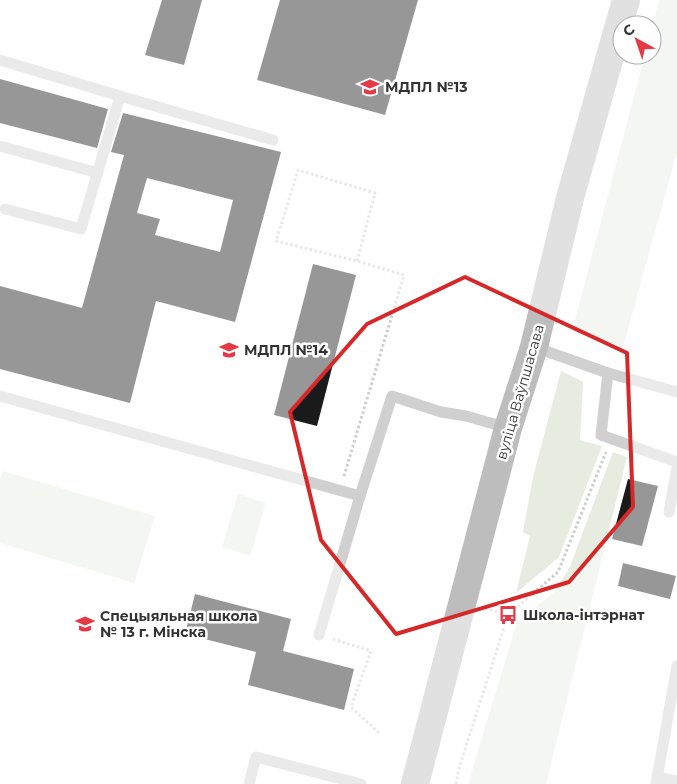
<svg xmlns="http://www.w3.org/2000/svg" width="677" height="784" viewBox="0 0 677 784" font-family="Montserrat,sans-serif">
  <style>
    .green { fill: #e6ecdf }
    .building { fill: #1a1a1a; fill-rule: evenodd }
    .lines { fill: none; stroke-linecap: round; stroke-linejoin: round }
    .path { stroke: #cdcdcd; stroke-width: 3; stroke-dasharray: 2.5 2.5; stroke-linecap: butt }
    .service { stroke: #d0d0d0; stroke-width: 11 }
    .secondary { stroke: #bdbdbd; stroke-width: 28 }
    .marked { fill: none; stroke: #d62828; stroke-width: 4; stroke-linejoin: round }
    .labels { text-anchor: middle; stroke-width: 5; stroke-linejoin: round; paint-order: stroke }
    .poi-label { font-size: 14px; font-weight: bold; fill: #333; stroke: #fff; text-anchor: start }
    .street-label { font-size: 14px; fill: #333; stroke: #fff }
  </style>
  <rect width="100%" height="100%" fill="#fff"/>
  <g class="green">
    <polygon points="659,0 677,0 677,152 623,347 572,331 645,55 652,55 652,27"/>
    <polygon points="561,371 583,382 580,440 602,446 559,557 516,593 530,536 523,532 533,477"/>
    <polygon points="613,452 627,457 546,784 468,784 517,622 553,593 569,569"/>
    <polygon points="3,471 155,516 134,583 0,543 0,480"/>
    <polygon points="238,494 266,503 250,556 222,547"/>
  </g>
  <g class="building">
    <polygon points="162,0 202,0 184,65 145,55"/>
    <polygon points="280,0 418,0 385,115 257,80"/>
    <polygon points="0,79 108,109 97,148 0,123"/>
    <path d="M 123,113 L 281,152 L 235,322 L 156,301 L 130,403 L 0,369 L 0,286 L 82,308 L 124,155 L 111,152 ZM 147,178 L 233,200 L 220,252 L 155,235 L 160,219 L 137,213 Z"/>
    <polygon points="313,264 356,275 317,426 274,415"/>
    <polygon points="628,479 658,486 642,546 612,539"/>
    <polygon points="623,563 676,576 670,599 618,586"/>
    <polygon points="195,594 291,619 283,651 354,669 344,710 248,685 256,652 185,634"/>
  </g>
  <g class="lines">
    <g class="path">
      <polyline points="344,476 404,275 357,261 276,241 298,170 375,193 357,261"/>
      <polyline points="485,608 508,615"/>
      <polyline points="333,639 371,651 351,707 380,734"/>
      <polyline points="456,784 459,768 508,615 558,572 606,452"/>
    </g>
    <g class="service">
      <polyline points="0,60 120,96"/>
      <polyline points="0,146 98,173"/>
      <polyline points="5,209 81,229 120,96 273,140"/>
      <polyline points="534,347 608,373 601,435 677,462"/>
      <polyline points="608,373 677,392"/>
      <polyline points="0,396 360,496"/>
      <polyline points="669,512 677,468"/>
      <polyline points="319,635 360,496 392,396 441,412 466,416 508,428"/>
      <polyline points="657,777 677,781"/>
      <polyline points="249,784 256,757 361,784"/>
      <polyline points="656,784 677,666"/>
    </g>
    <polyline class="secondary" points="415,784 508,428 534,347 570,198 626,0"/>
  </g>
  <path d="M0 0H677V784H0ZM 465,277 L 627,353 L 633,507 L 569,582 L 396,634 L 321,540 L 290,412 L 367,324 Z" fill="#fff" fill-opacity=".55" fill-rule="evenodd"/>
  <path class="marked" d="M 465,277 L 627,353 L 633,507 L 569,582 L 396,634 L 321,540 L 290,412 L 367,324 Z"/>
  <defs>
    <g id="university-bare" transform="scale(1.5)"><path d="M0-5L7-2L0 1L-7-2ZM-4 1L0 2.5L4 1V4Q0 6-4 4Z" fill="#e63946" stroke="#fff" stroke-width="2.5" paint-order="stroke"/></g>
    <g id="bus-bare" transform="scale(1.5)"><path d="M-5-6H5V4H4V6H2V4H-2V6H-4V4H-5ZM-3.5-4V0h7V-4ZM-3.5 1.2v1.5H-2V1.2ZM2 1.2v1.5H3.5V1.2Z" fill="#e63946" stroke="#fff" stroke-width="2.5" paint-order="stroke"/></g>
    <g id="school-bare" transform="scale(1.5)"><path d="M0-5L7-2L0 1L-7-2ZM-4 1L0 2.5L4 1V4Q0 6-4 4Z" fill="#e63946" stroke="#fff" stroke-width="2.5" paint-order="stroke"/></g>
  </defs>
  <g fill-rule="evenodd">
    <use href="#university-bare" x="370" y="87"/>
    <use href="#university-bare" x="229" y="350"/>
    <use href="#bus-bare" x="508" y="615"/>
    <use href="#school-bare" x="85" y="624"/>
  </g>
  <g class="labels">
    <g class="poi-label">
      <text x="385" y="92">МДПЛ №13</text>
      <text x="244" y="355">МДПЛ №14</text>
      <text x="523" y="620">Школа-інтэрнат</text>
      <text x="100" y="621">Спецыяльная школа<tspan x="100" dy="16">№ 13 г. Мінска</tspan></text>
    </g>
    <g class="street-label">
      <text transform="translate(520 392) rotate(-74)" y="5">вуліца Ваўпшасава</text>
    </g>
  </g>
  <g transform="translate(637 40) rotate(320)"><circle r="24" fill="#ffffff" stroke="#adadad"/>
  <path d="M0-4L9 19L0 12L-9 19Z" fill="#e63946"/>
  <text y="-8" font-size="14" font-weight="bold" text-anchor="middle" fill="#333333">С</text>
  </g>
</svg>
